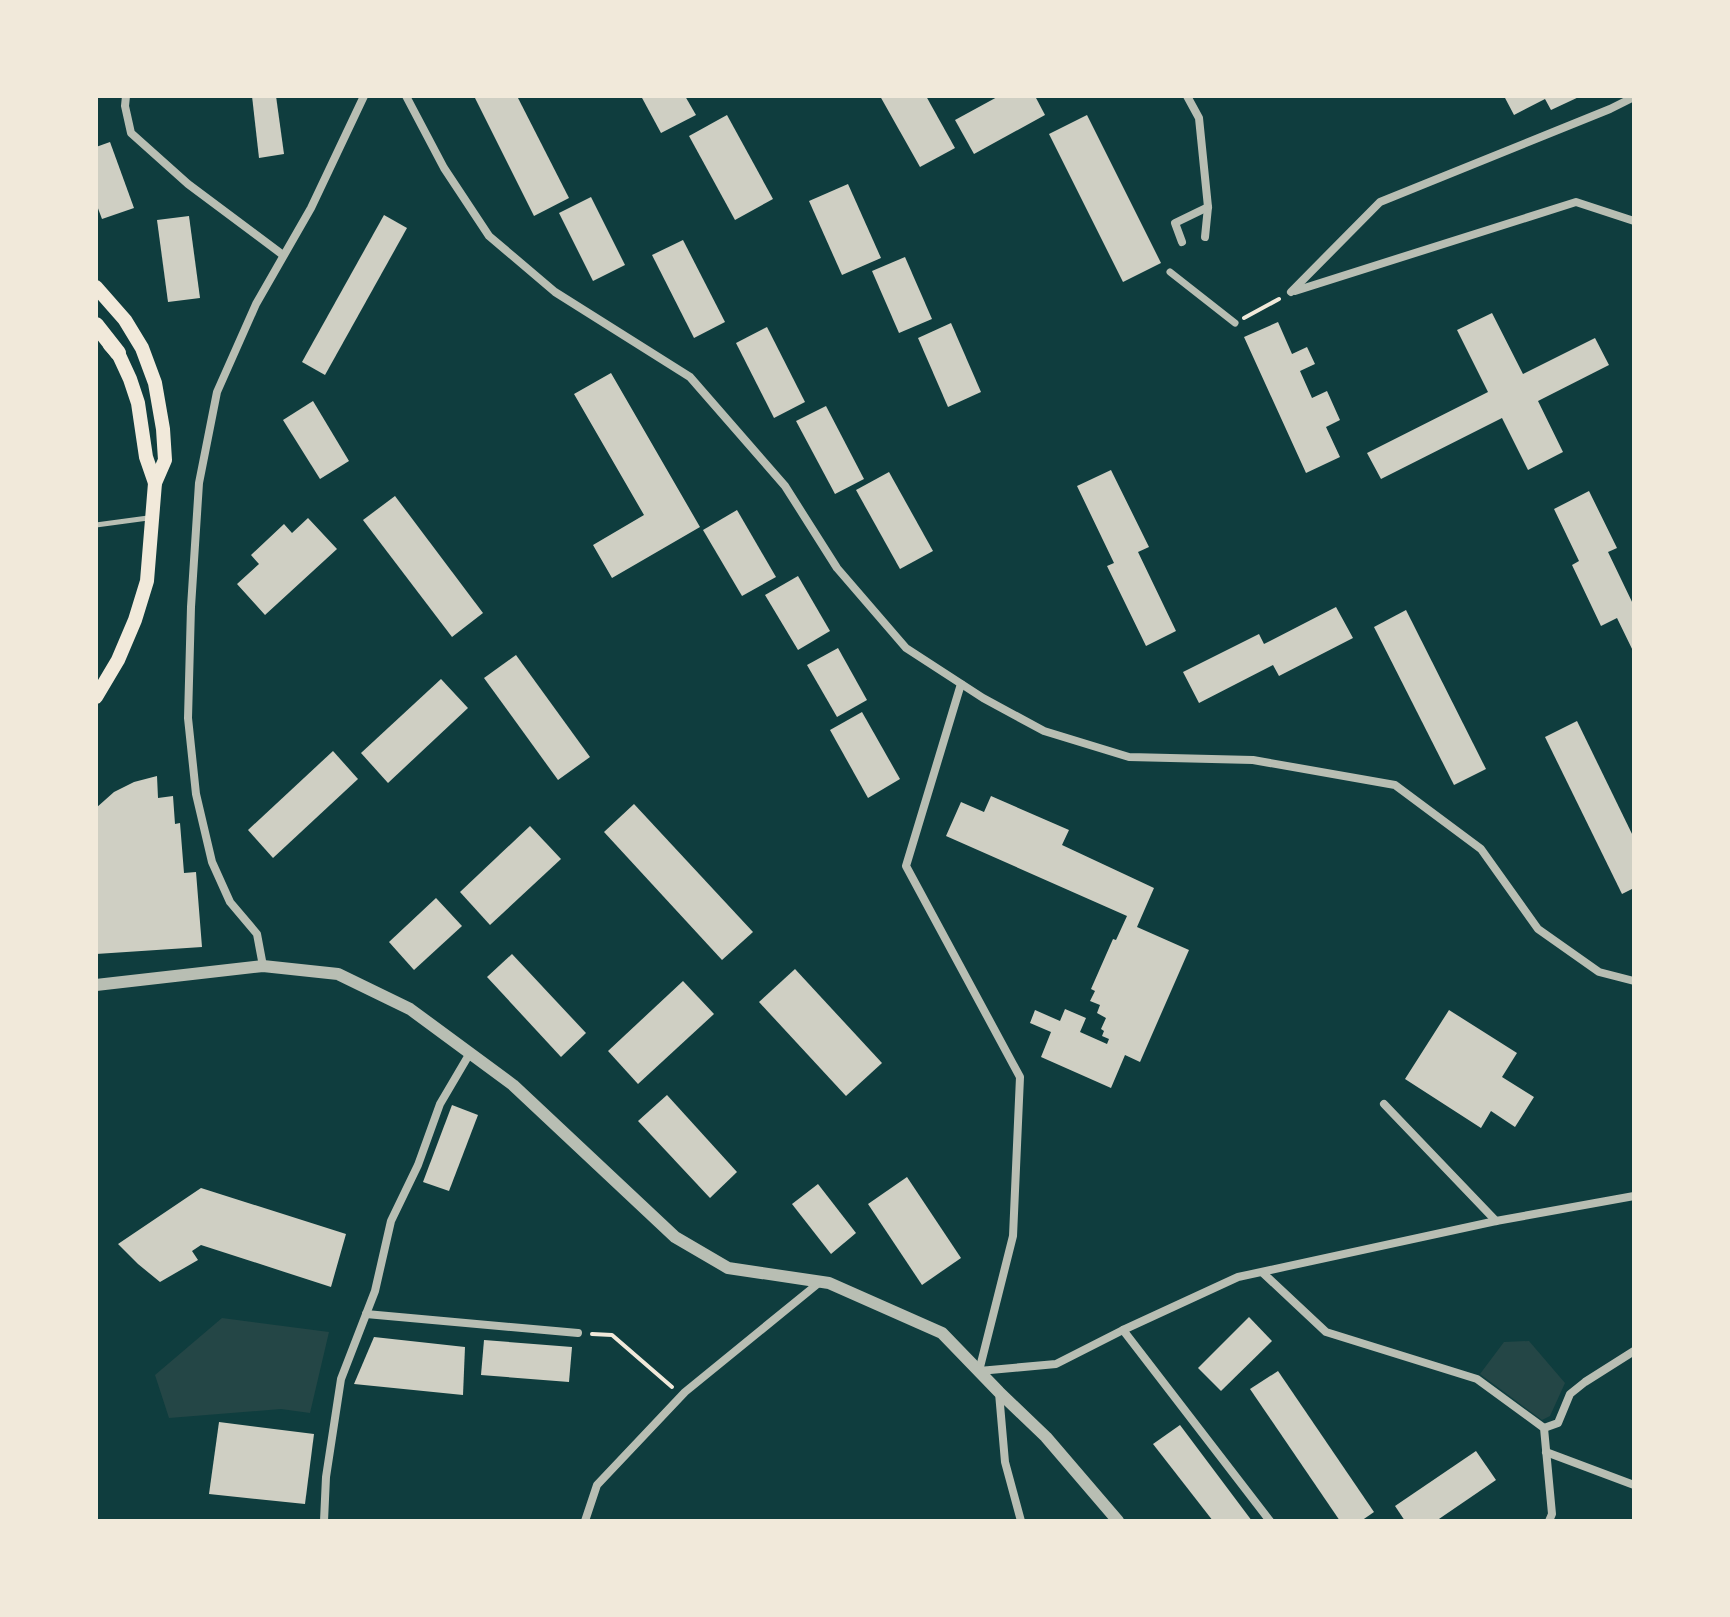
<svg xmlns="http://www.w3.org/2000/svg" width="1730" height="1617" viewBox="0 0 1730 1617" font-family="Quicksand,sans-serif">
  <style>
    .green { fill: #244646 }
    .building { fill: #cfcfc3 }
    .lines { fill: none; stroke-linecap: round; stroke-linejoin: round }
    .path { stroke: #f1e9da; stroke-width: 4 }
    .service { stroke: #b8beb3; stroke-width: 5 }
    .pedestrian { stroke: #b8beb3; stroke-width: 7 }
    .minor { stroke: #b8beb3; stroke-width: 8 }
    .tertiary { stroke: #b8beb3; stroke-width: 12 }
    .secondary { stroke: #f1e9da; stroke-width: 14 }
    .trunk { stroke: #f1e9da; stroke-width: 16 }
  </style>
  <rect width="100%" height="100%" fill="#0f3d3e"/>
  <g class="green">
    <polygon points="222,1318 329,1332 310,1413 281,1409 169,1418 155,1375"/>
    <polygon points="1529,1341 1565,1383 1550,1416 1542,1420 1480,1374 1504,1342"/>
  </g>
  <g class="building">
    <polygon points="252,96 276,96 284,154 259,158"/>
    <polygon points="474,96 517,96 569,198 534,216"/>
    <polygon points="641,96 685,96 696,115 661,133"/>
    <polygon points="880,96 926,96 955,148 920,167"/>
    <polygon points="999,96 1035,96 1045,115 974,154 955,120"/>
    <polygon points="1504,96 1581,96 1551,110 1545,99 1514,115"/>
    <polygon points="727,115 773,199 735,220 689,136"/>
    <polygon points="1087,115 1161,263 1123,282 1049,134"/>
    <polygon points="110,142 134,208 102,219 96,203 96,147"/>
    <polygon points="848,184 881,258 842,275 809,201"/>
    <polygon points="591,197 625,265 593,281 559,213"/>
    <polygon points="384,215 407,228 325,375 302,362"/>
    <polygon points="189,216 200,298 168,302 157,220"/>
    <polygon points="683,240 725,322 694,338 652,255"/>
    <polygon points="905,257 932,319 899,333 872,271"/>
    <polygon points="1492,313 1523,374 1595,338 1609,365 1538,401 1563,452 1528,470 1502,418 1381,479 1367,453 1488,392 1457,330"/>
    <polygon points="1278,322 1292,354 1307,347 1315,364 1300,371 1312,398 1327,391 1340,420 1326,427 1340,457 1306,473 1244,337"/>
    <polygon points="951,323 981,392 948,407 918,338"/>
    <polygon points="767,327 805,402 774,418 736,343"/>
    <polygon points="611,373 700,527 612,578 593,545 644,515 574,394"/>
    <polygon points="313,401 349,461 320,479 283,420"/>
    <polygon points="826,406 864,479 835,494 796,421"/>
    <polygon points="1111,470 1149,547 1138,552 1176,631 1146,646 1107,566 1114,563 1077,486"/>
    <polygon points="889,472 933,551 900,569 856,490"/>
    <polygon points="1589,491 1617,548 1608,552 1634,606 1634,653 1617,618 1601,626 1572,565 1579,561 1554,509"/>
    <polygon points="395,496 483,613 452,637 363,520"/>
    <polygon points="737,510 776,577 742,596 703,530"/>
    <polygon points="308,518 337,549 265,615 237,584 259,564 251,555 284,524 292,533"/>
    <polygon points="798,576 830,631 798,650 765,595"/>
    <polygon points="1336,607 1353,638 1279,676 1273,665 1199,703 1183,672 1259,634 1264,644"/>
    <polygon points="1406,610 1486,769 1454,785 1374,627"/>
    <polygon points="838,648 867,700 837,717 807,665"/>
    <polygon points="516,655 590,757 558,780 484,678"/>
    <polygon points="441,679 468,708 388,783 361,753"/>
    <polygon points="862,712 900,779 868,798 830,730"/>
    <polygon points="1577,721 1634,838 1634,888 1622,894 1545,737"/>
    <polygon points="333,751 358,779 273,858 248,830"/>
    <polygon points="157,776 158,798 173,796 175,824 180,823 184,873 196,872 202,947 96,954 96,808 114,792 134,782"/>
    <polygon points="991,796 1069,830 1062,845 1154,888 1137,927 1189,950 1140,1062 1125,1055 1111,1088 1041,1057 1051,1032 1030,1023 1035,1010 1060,1021 1065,1009 1086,1018 1080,1032 1107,1044 1109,1039 1102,1036 1104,1031 1101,1029 1106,1018 1097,1013 1100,1005 1090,1001 1095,991 1091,989 1113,939 1116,940 1127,916 946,836 961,802 984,812"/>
    <polygon points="634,804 753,932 722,960 604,832"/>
    <polygon points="530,826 561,859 490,925 460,892"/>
    <polygon points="436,898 462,926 414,970 389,942"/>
    <polygon points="512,954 586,1033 561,1057 487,977"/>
    <polygon points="795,969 882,1063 846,1096 759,1002"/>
    <polygon points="683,981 714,1014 638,1084 608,1051"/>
    <polygon points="1449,1010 1517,1053 1502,1077 1534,1097 1515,1127 1491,1111 1481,1128 1405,1079"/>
    <polygon points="667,1095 737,1172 710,1198 638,1121"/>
    <polygon points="452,1105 478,1115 449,1191 423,1182"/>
    <polygon points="907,1177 961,1258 922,1285 868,1204"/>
    <polygon points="818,1184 856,1233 831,1254 792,1204"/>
    <polygon points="201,1188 346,1234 331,1287 201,1245 192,1251 198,1260 160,1282 138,1264 118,1244"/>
    <polygon points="1249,1317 1272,1341 1221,1391 1198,1368"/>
    <polygon points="374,1337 465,1347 463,1395 354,1384"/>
    <polygon points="484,1340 572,1347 569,1382 481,1375"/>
    <polygon points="1278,1371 1374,1512 1361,1521 1340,1521 1250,1389"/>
    <polygon points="219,1422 314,1434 305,1504 209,1494"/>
    <polygon points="1180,1425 1252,1521 1213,1521 1153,1444"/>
    <polygon points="1476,1451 1496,1480 1436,1521 1405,1521 1395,1506"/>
  </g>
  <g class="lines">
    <g class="path">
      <polyline points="1244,318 1279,299"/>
      <polyline points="592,1334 612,1335 672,1387"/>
    </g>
    <polyline class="service" points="96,525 148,518"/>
    <polyline class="pedestrian" points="1170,272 1235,323"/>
    <g class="minor">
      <polyline points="126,96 125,106 131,133 188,184 283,255"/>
      <polyline points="406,96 444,168 489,236 555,292 690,377 785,486 837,568 906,648 983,698 1044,731 1129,757 1253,760 1395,785 1481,849 1538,929 1599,972 1634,981"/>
      <polyline points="1187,96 1199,118 1208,207 1205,237"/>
      <polyline points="1182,242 1175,223 1208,207"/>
      <polyline points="1295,291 1576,202 1634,221"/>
      <polyline points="1291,292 1380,202 1610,109 1634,97"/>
      <polyline points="961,684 906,866 1020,1077 1013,1236 979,1371 1056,1364 1123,1330 1238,1277 1496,1221 1634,1196"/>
      <polyline points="263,966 257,934 230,902 212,862 196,794 188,718 191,607 199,483 217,392 256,304 311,208 364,96"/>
      <polyline points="1384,1104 1496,1221"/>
      <polyline points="1263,1273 1326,1332 1477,1379 1544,1428 1552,1514 1549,1521"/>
      <polyline points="366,1314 578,1333"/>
      <polyline points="1123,1330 1270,1521"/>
      <polyline points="999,1393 1005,1462 1021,1521"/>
      <polyline points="1544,1428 1558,1423 1570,1394 1585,1382 1634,1351"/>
      <polyline points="1546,1452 1634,1485"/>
      <polyline points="324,1521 326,1477 341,1379 375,1291 391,1221 418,1165 440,1104 470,1053"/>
      <polyline points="585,1521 597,1485 685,1392 820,1282"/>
    </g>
    <polyline class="tertiary" points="96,985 263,966 338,974 410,1009 513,1085 675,1237 728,1268 829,1283 942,1333 999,1392 1046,1437 1118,1521"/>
    <g class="secondary">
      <polyline points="96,287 125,320 142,348 155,383 163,429 165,460 155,483 147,581 135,620 118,660 96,697"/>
      <polyline points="110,345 118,353 130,379 138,403 146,457 155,483"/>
    </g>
    <polyline class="trunk" points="96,325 118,353"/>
  </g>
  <rect width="1730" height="1617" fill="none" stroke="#f1e9da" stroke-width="196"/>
</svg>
